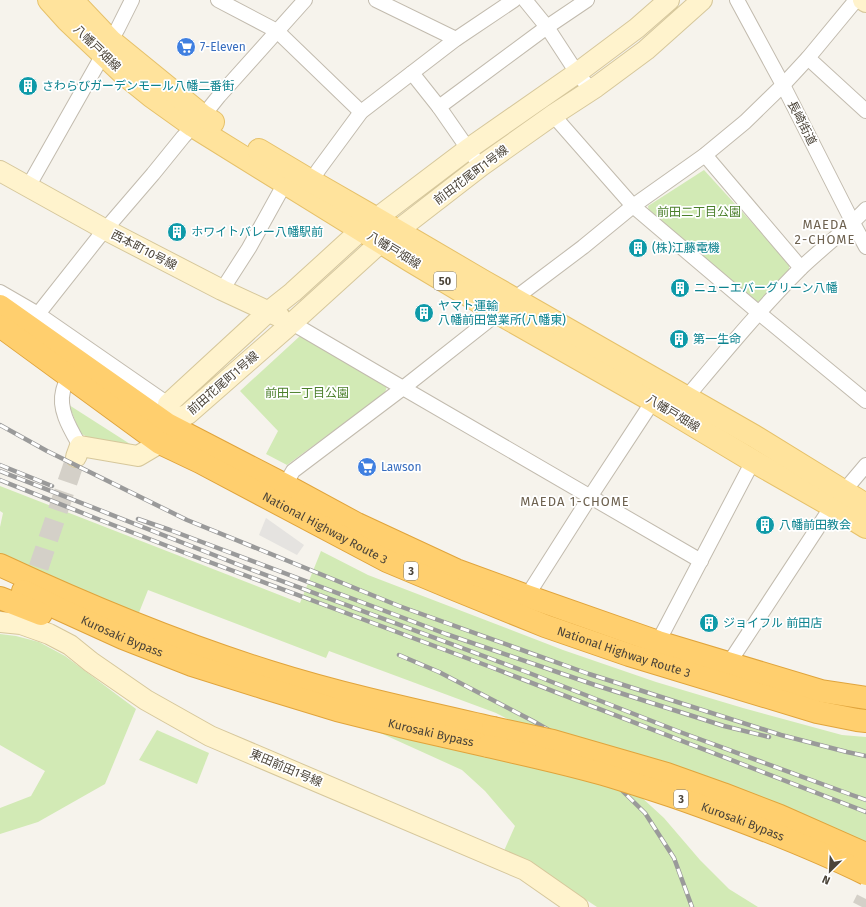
<svg xmlns="http://www.w3.org/2000/svg" width="866" height="907" viewBox="0 0 866 907" font-family="'Fira Sans','Noto Sans JP',sans-serif">
  <style>
    .green { fill: #d2eab5 }
    .parking { fill: #e5e3e0 }
    .lines { fill: none; stroke-linecap: round; stroke-linejoin: round }
    .secondary-tunnel { stroke: #d4d0c8; stroke-width: 20; stroke-dasharray: 20 10; stroke-linecap: butt }
    .street-casing { stroke: #c2bbae; stroke-width: 16 }
    .secondary-casing { stroke: #d6c79b; stroke-width: 22 }
    .primary-casing { stroke: #e6c16a; stroke-width: 24 }
    .highway-casing { stroke: #e0a43c; stroke-width: 24 }
    .street { stroke: #fff; stroke-width: 14 }
    .secondary { stroke: #fff3cd; stroke-width: 20 }
    .primary { stroke: #ffe39c; stroke-width: 22 }
    .highway { stroke: #ffcf6e; stroke-width: 22 }
    .rail-casing { stroke: #9a9a9a; stroke-width: 4.5 }
    .rail { stroke: #fff; stroke-width: 3; stroke-dasharray: 9; stroke-linecap: butt }
    .highway-bridge-casing { stroke: #e0a43c; stroke-width: 24; stroke-linecap: butt }
    .highway-bridge { stroke: #ffcf6e; stroke-width: 22 }
    .labels { text-anchor: middle; stroke-width: 3.5; stroke-linejoin: round; paint-order: stroke }
    .shield { fill: #fff; stroke: #817c74; stroke-width: 1 }
    .shield-label { font-size: 11px; font-weight: bold; fill: #4b4439 }
    .shop-label { font-size: 12px; fill: #366cbe; stroke: #fff; text-anchor: start }
    .street-label { font-size: 12px; fill: #4b4439; stroke: #fff }
    .culture-label { font-size: 12px; fill: #0d838f; stroke: #fff; text-anchor: start }
    .park-label { font-size: 12px; fill: #4a7f2a; stroke: #fff }
    .neighbourhood-label { font-size: 13px; letter-spacing: 1px; fill: #6e6250; stroke: #fff }
  </style>
  <rect width="100%" height="100%" fill="#f6f3ec"/>
  <g class="green">
    <polygon points="704,170 789,263 789,273 763,301 756,302 649,212 648,206"/>
    <polygon points="300,336 387,386 385,393 287,465 266,454 278,431 240,391"/>
    <polygon points="69,405 130,444 93,440 80,433"/>
    <polygon points="0,486 300,603 321,551 368,575 563,650 656,682 743,708 842,735 866,737 866,843 639,795 664,818 700,860 729,889 758,907 597,907 544,872 503,853 515,826 485,791 462,770 376,731 596,782 521,726 496,713 329,651 326,658 148,590 138,615 28,568 0,554 0,527 3,513 0,511"/>
    <polygon points="0,634 16,636 39,642 65,656 136,709 105,784 38,822 0,834 0,808 31,796 45,771 0,745"/>
    <polygon points="157,730 209,753 197,784 139,760"/>
  </g>
  <polygon class="parking" points="266,518 304,545 297,555 259,535"/>
  <g class="lines">
    <g class="secondary-tunnel">
      <polyline points="29,596 76,457"/>
      <polyline points="862,907 866,899"/>
    </g>
    <g class="street-casing">
      <g id="street">
        <polyline points="218,0 277,31 361,112"/>
        <polyline points="376,0 456,39"/>
        <polyline points="525,0 547,27 577,73 592,91"/>
        <polyline points="737,0 783,85 853,223 866,247"/>
        <polyline points="808,58 866,111"/>
        <polyline points="412,73 439,107 473,156"/>
        <polyline points="439,107 547,27 587,0"/>
        <polyline points="553,115 633,206 759,313 866,401"/>
        <polyline points="705,155 801,268"/>
        <polyline points="311,181 319,169 361,112 456,39 514,0"/>
        <polyline points="28,187 118,28 132,0"/>
        <polyline points="222,290 249,248 285,183"/>
        <polyline points="0,292 38,314 168,404"/>
        <polyline points="38,314 98,238 153,174 183,137 203,116 219,96 305,0"/>
        <polyline points="292,323 403,388 701,561"/>
        <path d="M 69,376 C 67,381 64,386 63,391 C 58,410 71,430 80,446"/>
        <path d="M 684,405 L 686,398 C 723,354 760,309 801,268 C 822,248 846,230 866,209"/>
        <polyline points="285,485 293,471 403,388 498,313 514,299 583,247 633,206 705,155 745,122 783,85 808,58 856,0"/>
        <polyline points="527,596 590,497 653,401"/>
        <polyline points="658,642 753,461"/>
        <polyline points="729,663 832,506 844,491 866,465"/>
      </g>
    </g>
    <g class="secondary-casing">
      <g id="secondary">
        <polyline points="669,0 637,28 577,73 468,149 361,230 293,292 269,311 168,404 167,424 188,414 292,323 380,243 397,231 481,166 553,115 596,87 646,50 702,0"/>
        <polyline points="863,0 866,2"/>
        <polyline points="0,171 106,230 222,290 280,317"/>
        <polyline points="76,457 80,446 138,456 160,443 165,429"/>
        <polyline points="0,622 21,624 49,634 70,645 91,662 146,700 210,736 525,870 578,907"/>
      </g>
    </g>
    <g class="primary-casing">
      <g id="primary">
        <polyline points="49,0 67,20 125,75 151,96 193,126 411,261 498,313 653,401 753,461 832,506 866,527"/>
        <polyline points="72,0 111,41 203,116 213,122"/>
        <polyline points="259,150 311,181 377,219 483,281 754,436 866,505"/>
      </g>
    </g>
    <g class="highway-casing">
      <g id="highway">
        <polyline points="0,306 167,424 285,485 357,524 456,570 527,596 658,642 821,691 866,698"/>
        <path id="s1" d="M 0,326 L 160,443 L 200,462 L 387,561 L 454,589 L 545,626 L 629,655 L 817,712 L 857,720 L 866,721"/>
        <path d="M 0,565 C 88,606 177,643 270,672 C 343,695 418,711 493,728"/>
        <path id="s2" d="M 23,591 L 57,608 L 123,638 L 192,665 L 265,688 L 337,710 L 409,728 L 488,746"/>
        <polyline points="0,598 41,614"/>
      </g>
    </g>
    <use href="#street" class="street"/>
    <use href="#secondary" class="secondary"/>
    <use href="#primary" class="primary"/>
    <use href="#highway" class="highway"/>
    <g class="rail-casing">
      <g id="rail">
        <polyline points="0,425 47,451 187,520 399,606 589,674 781,735 847,752 866,756"/>
        <polyline points="0,465 52,486"/>
        <polyline points="0,471 247,568 524,671 680,732 852,795 866,800"/>
        <polyline points="0,480 95,518 188,554 488,666 866,812"/>
        <polyline points="138,519 170,530 446,634 595,685 724,726 769,737"/>
        <polyline points="399,655 439,672 533,721 554,733 593,762 645,813 674,858 692,907"/>
      </g>
    </g>
    <use href="#rail" class="rail"/>
    <g class="highway-bridge-casing">
      <g id="highway-bridge">
        <polyline points="493,728 553,741 667,774 723,794 780,816 866,854"/>
        <path id="s3" d="M 488,746 C 527,755 565,763 603,774 C 630,782 657,791 684,800 C 746,822 807,845 866,874"/>
      </g>
    </g>
    <use href="#highway-bridge" class="highway-bridge"/>
  </g>
  <defs>
    <g id="supermarket-disc" transform="scale(1)"><circle r="9.5" fill="#3f7fe0" stroke="#fff"/><path d="M-6-5.5h2.5l.6 2H6L4.5 2H-2.5L-4.4-4H-6ZM-1.5 3.2a1.3 1.3 0 1 0 .1 0ZM3 3.2a1.3 1.3 0 1 0 .1 0Z" fill="#fff"/></g>
    <g id="building-disc" transform="scale(1)"><circle r="9.5" fill="#0f9aa8" stroke="#fff"/><path d="M-4-6H4V6H1V3H-1V6H-4ZM-2.5-4.3h1.7v1.8h-1.7ZM.8-4.3h1.7v1.8H.8ZM-2.5-1h1.7V.8h-1.7ZM.8-1h1.7V.8H.8Z" fill="#fff"/></g>
  </defs>
  <g fill-rule="evenodd">
    <use href="#supermarket-disc" x="186" y="47"/>
    <use href="#building-disc" x="28" y="86"/>
    <use href="#building-disc" x="177" y="232"/>
    <use href="#building-disc" x="638" y="248"/>
    <use href="#building-disc" x="680" y="288"/>
    <use href="#building-disc" x="424" y="313"/>
    <use href="#building-disc" x="679" y="339"/>
    <use href="#supermarket-disc" x="367" y="467"/>
    <use href="#building-disc" x="765" y="525"/>
    <use href="#building-disc" x="709" y="623"/>
  </g>
  <g class="labels">
    <g class="shield">
      <rect x="434" y="272" width="22" height="18" rx="3"/>
      <rect x="404" y="562" width="14" height="18" rx="3"/>
      <rect x="674" y="790" width="14" height="18" rx="3"/>
    </g>
    <g class="shield-label">
      <text x="445" y="285">50</text>
      <text x="411" y="575">3</text>
      <text x="681" y="803">3</text>
    </g>
    <g class="shop-label">
      <text x="200" y="51">7-Eleven</text>
      <text x="381" y="471">Lawson</text>
    </g>
    <g class="street-label">
      <text transform="translate(97 48) rotate(44)" y="4">八幡戸畑線</text>
      <text transform="translate(802 123) rotate(63)" y="4">長崎街道</text>
      <text transform="translate(471 175) rotate(-37)" y="4">前田花尾町1号線</text>
      <text transform="translate(144 250) rotate(27)" y="4">西本町10号線</text>
      <text transform="translate(394 250) rotate(31)" y="4">八幡戸畑線</text>
      <text transform="translate(223 383) rotate(-41)" y="4">前田花尾町1号線</text>
      <text transform="translate(673 413) rotate(31)" y="4">八幡戸畑線</text>
      <text dy="4" stroke="none"><textPath href="#s1" startOffset="384">National Highway Route 3</textPath></text>
      <text dy="4" stroke="none"><textPath href="#s2" startOffset="109">Kurosaki Bypass</textPath></text>
      <text dy="4" stroke="none"><textPath href="#s1" startOffset="708">National Highway Route 3</textPath></text>
      <text dy="4" stroke="none"><textPath href="#s2" startOffset="433">Kurosaki Bypass</textPath></text>
      <text transform="translate(286 768) rotate(23)" y="4">東田前田1号線</text>
      <text dy="4" stroke="none"><textPath href="#s3" startOffset="266">Kurosaki Bypass</textPath></text>
    </g>
    <g class="culture-label">
      <text x="42" y="90">さわらびガーデンモール八幡二番街</text>
      <text x="191" y="236">ホワイトバレー八幡駅前</text>
      <text x="652" y="252">(株)江藤電機</text>
      <text x="694" y="292">ニューエバーグリーン八幡</text>
      <text x="438" y="310">ヤマト運輸<tspan x="438" dy="14">八幡前田営業所(八幡東)</tspan></text>
      <text x="693" y="343">第一生命</text>
      <text x="779" y="529">八幡前田教会</text>
      <text x="723" y="627">ジョイフル 前田店</text>
    </g>
    <g class="park-label">
      <text x="699" y="216">前田二丁目公園</text>
      <text x="307" y="397">前田一丁目公園</text>
    </g>
    <g class="neighbourhood-label">
      <text x="825" y="229">MAEDA<tspan x="825" dy="15">2-CHOME</tspan></text>
      <text x="575" y="506">MAEDA 1-CHOME</text>
    </g>
  </g>
  <g transform="translate(830 871) rotate(204)" stroke="#ffffff" stroke-width="3" paint-order="stroke">
  <path d="M0-3L7 15L0 10L-7 15Z" fill="#4b4439"/>
  <text y="-6" font-size="11" font-weight="bold" text-anchor="middle" fill="#4b4439">N</text>
  </g>
</svg>
